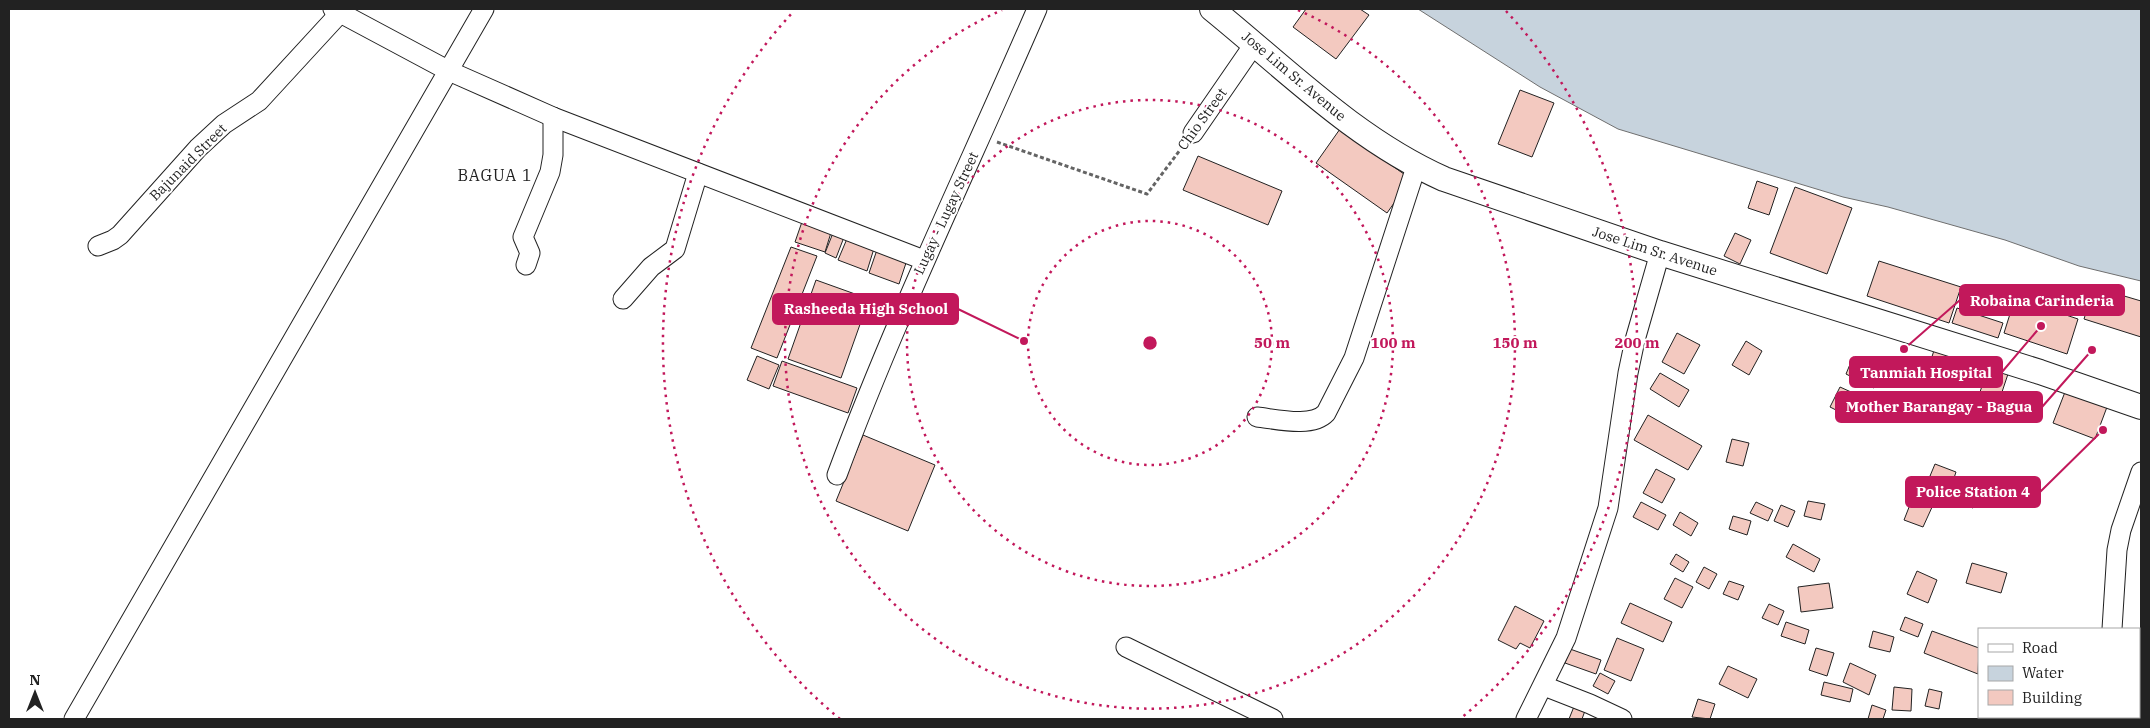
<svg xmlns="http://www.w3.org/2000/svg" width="2150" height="728" viewBox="0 0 2150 728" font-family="'IBM Plex Serif',serif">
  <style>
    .water { fill: #c7d3dd; stroke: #6f6f6f }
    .building { fill: #f3c9c0; stroke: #222 }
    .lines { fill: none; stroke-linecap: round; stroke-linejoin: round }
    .minor-casing { stroke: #222; stroke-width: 21 }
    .major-casing { stroke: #222; stroke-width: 26 }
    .path { stroke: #646464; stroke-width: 3; stroke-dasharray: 4 2.5; stroke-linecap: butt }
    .minor { stroke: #fff; stroke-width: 19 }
    .major { stroke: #fff; stroke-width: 24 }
    .ring { fill: none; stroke: #c2185b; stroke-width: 2.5; stroke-dasharray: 2.5 5 }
    .labels { text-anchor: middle; stroke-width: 4; stroke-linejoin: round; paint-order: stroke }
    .street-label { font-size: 14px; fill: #222; stroke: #fff }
    .quarter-label { font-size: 16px; letter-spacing: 1px; fill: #222; stroke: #fff }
    .centre { fill: #c2185b; stroke: #fff; stroke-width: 2.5 }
    .ring-label { font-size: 15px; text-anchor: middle; font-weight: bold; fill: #c2185b; stroke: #fff; stroke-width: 4; stroke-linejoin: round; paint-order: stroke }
    .leader { fill: none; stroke: #c2185b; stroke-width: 2 }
    .callout-dot { fill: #c2185b; stroke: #fff; stroke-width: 2 }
    .callout { fill: #c2185b; stroke: #c2185b; stroke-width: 2 }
    .callout-label { font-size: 15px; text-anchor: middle; font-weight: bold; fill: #fff }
  </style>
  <rect width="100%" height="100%" fill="#fff"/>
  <polygon class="water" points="1418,9 2141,9 2141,281 2079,266 2005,240 1888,207 1843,197 1618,129 1540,87"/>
  <g class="building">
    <polygon points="1306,9 1360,9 1369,15 1336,59 1293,27"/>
    <polygon points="1520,90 1554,103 1532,157 1498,144"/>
    <polygon points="1340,129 1411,179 1387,213 1316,163"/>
    <polygon points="1198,156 1282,191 1268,225 1183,190"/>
    <polygon points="1757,181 1778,188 1769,215 1748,208"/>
    <polygon points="1795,187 1852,208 1827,274 1770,253"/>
    <polygon points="804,216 833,226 825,252 795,242"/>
    <polygon points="835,228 846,232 836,258 825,253"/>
    <polygon points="1735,233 1751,240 1740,264 1724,256"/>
    <polygon points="849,234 876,242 867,271 838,260"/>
    <polygon points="879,244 909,254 899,284 869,273"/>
    <polygon points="791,247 817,256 777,358 751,348"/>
    <polygon points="1879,261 1961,287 1949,323 1867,296"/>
    <polygon points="816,280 869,299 841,378 788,359"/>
    <polygon points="2094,287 2141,301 2141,337 2084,319"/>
    <polygon points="2015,298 2078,319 2067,354 2004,333"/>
    <polygon points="1957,308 2003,323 1998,338 1952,323"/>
    <polygon points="1677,333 1700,345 1684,374 1662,362"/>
    <polygon points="1746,341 1762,351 1749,375 1732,365"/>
    <polygon points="1937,341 1987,357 1978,383 1929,366"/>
    <polygon points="757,356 779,365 769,389 747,380"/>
    <polygon points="1853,357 1882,369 1874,388 1846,374"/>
    <polygon points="782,361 857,388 848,413 773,386"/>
    <polygon points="1990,362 2010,368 1999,401 1979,395"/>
    <polygon points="1660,373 1689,390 1679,407 1650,389"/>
    <polygon points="1840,387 1871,401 1860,422 1830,407"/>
    <polygon points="2065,392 2107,407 2095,439 2053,423"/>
    <polygon points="1648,415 1702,446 1688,470 1634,440"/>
    <polygon points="863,435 935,465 908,531 836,501"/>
    <polygon points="1732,439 1749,443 1743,466 1726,462"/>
    <polygon points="1935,464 1956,472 1952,484 1930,476"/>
    <polygon points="1656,469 1675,479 1662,503 1643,493"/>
    <polygon points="1960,489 1978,495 1973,508 1955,501"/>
    <polygon points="1913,497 1933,505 1923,527 1904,520"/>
    <polygon points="1808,501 1825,504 1821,520 1804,516"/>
    <polygon points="1641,502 1666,515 1658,530 1633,517"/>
    <polygon points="1756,502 1773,510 1768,521 1750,513"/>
    <polygon points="1781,505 1795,511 1788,527 1774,521"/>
    <polygon points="1680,512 1698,523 1691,536 1673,525"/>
    <polygon points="1733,516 1751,521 1747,535 1729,529"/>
    <polygon points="1793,544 1820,559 1814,572 1786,557"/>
    <polygon points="1676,554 1689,562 1683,572 1670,564"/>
    <polygon points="1972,563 2007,573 2001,593 1966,583"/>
    <polygon points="1704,567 1717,574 1709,589 1696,582"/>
    <polygon points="1917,571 1937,580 1928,603 1907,594"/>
    <polygon points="1675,578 1693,587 1682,608 1664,599"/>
    <polygon points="1729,581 1744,586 1738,600 1723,594"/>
    <polygon points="1829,583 1833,608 1801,612 1798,587"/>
    <polygon points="1630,603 1672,622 1663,642 1621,623"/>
    <polygon points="1769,604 1784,611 1778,625 1762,618"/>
    <polygon points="1515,606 1544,621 1530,648 1520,643 1516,649 1498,640"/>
    <polygon points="1905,617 1923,624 1918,637 1900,630"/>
    <polygon points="1786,622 1809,630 1805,644 1781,636"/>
    <polygon points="1873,631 1894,637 1890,652 1869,647"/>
    <polygon points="1932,631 1979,648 1978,674 1924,653"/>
    <polygon points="1617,638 1644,649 1631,681 1604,670"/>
    <polygon points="1816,648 1834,653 1827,676 1809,670"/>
    <polygon points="1570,649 1601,660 1596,674 1565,663"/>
    <polygon points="1850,663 1876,675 1869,695 1843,682"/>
    <polygon points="1728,666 1757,679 1748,698 1719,684"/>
    <polygon points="1600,673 1615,681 1608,694 1593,686"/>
    <polygon points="1824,682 1853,689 1850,702 1821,695"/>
    <polygon points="1894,687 1912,689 1911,711 1892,710"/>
    <polygon points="1929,689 1942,692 1939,709 1925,706"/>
    <polygon points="1698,699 1715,704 1710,719 1692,717"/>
    <polygon points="1575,704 1586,708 1582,719 1569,719"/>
    <polygon points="1872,705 1886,710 1883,719 1868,719"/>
  </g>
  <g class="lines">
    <g class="minor-casing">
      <g id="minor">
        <polyline points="333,9 449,71 553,117 924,260"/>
        <polyline points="1193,133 1255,43"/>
        <polyline points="98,246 113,240 120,235 198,148 224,124 259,101 340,13"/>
        <polyline points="526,265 530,253 523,237 550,172 553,155 553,117"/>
        <polyline points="623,299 651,267 675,249 698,173"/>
        <path d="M 1257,417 C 1276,419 1312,428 1326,413 L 1354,358 L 1416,167"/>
        <path d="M 837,475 C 896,316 970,164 1037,9"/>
        <polyline points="2112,629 2117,550 2121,530 2141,472"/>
        <polyline points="1126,647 1273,719"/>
        <polyline points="1544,686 1590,704 1622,719"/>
        <polyline points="74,719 484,9"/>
        <polyline points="1526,719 1566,638 1608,508 1628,373 1635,340 1660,253"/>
        <polyline points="2111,719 2111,717"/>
      </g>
    </g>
    <g class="major-casing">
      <path id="major" d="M 1212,9 C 1286,69 1356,140 1444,179 L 1660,253 L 2040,372 L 2141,407"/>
    </g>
    <polyline class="path" points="997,142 1147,194 1183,146"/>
    <use href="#minor" class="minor"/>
    <use href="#major" class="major"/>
  </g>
  <g class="ring">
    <circle cx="1150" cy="343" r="122"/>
    <circle cx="1150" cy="343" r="243"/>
    <path d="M1298 10A365 365 0 1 1 1002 10"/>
    <path d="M840 719A487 487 0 0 1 794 11M1506 11A487 487 0 0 1 1460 719"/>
  </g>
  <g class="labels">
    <g class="street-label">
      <text transform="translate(1294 76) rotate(40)" y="5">Jose Lim Sr. Avenue</text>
      <text transform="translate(1202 119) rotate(-54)" y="5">Chio Street</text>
      <text transform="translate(188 162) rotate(-45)" y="5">Bajunaid Street</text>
      <text transform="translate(946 213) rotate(-65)" y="5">Lugay - Lugay Street</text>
      <text transform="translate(1655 251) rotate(18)" y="5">Jose Lim Sr. Avenue</text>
    </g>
    <g class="quarter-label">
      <text x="495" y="181">BAGUA 1</text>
    </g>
  </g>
  <circle cx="1150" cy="343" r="8" class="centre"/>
  <g class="ring-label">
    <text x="1272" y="348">50 m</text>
    <text x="1393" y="348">100 m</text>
    <text x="1515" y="348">150 m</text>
    <text x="1637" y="348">200 m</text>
  </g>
  <path class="leader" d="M1904 349L1960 300M1024 341L958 309M2041 326L2002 372M2092 350L2042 407M2103 430L2040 492"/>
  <g class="callout-dot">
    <circle cx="1904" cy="349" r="5"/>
    <circle cx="1024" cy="341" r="5"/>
    <circle cx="2041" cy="326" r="5"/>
    <circle cx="2092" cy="350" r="5"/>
    <circle cx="2103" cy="430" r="5"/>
  </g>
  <g class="callout">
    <rect x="1960" y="285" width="164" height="30" rx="5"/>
    <rect x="773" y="294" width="185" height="30" rx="5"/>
    <rect x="1850" y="357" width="152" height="30" rx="5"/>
    <rect x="1836" y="392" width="206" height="30" rx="5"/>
    <rect x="1906" y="477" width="134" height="30" rx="5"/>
  </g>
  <g class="callout-label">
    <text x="2042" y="306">Robaina Carinderia</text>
    <text x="866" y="314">Rasheeda High School</text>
    <text x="1926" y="378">Tanmiah Hospital</text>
    <text x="1939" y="412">Mother Barangay - Bagua</text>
    <text x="1973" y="497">Police Station 4</text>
  </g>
  <rect width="2150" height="728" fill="none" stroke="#222222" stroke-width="20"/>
  <rect x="1978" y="628" width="162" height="90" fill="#ffffff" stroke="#a7a7a7"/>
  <rect x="1988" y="644" width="25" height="8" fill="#ffffff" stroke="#a7a7a7"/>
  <text x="2022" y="653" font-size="15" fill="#222222">Road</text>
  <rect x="1988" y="666" width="25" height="15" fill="#c7d3dd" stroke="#a7a7a7"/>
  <text x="2022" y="678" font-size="15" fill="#222222">Water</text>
  <rect x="1988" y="690" width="25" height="15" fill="#f3c9c0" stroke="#a7a7a7"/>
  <text x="2022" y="703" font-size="15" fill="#222222">Building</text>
  <g transform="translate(35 693)" stroke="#ffffff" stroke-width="4" paint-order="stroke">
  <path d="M0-4L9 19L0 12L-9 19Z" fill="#222222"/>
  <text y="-8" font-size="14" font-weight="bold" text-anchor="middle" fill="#222222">N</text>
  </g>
</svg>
